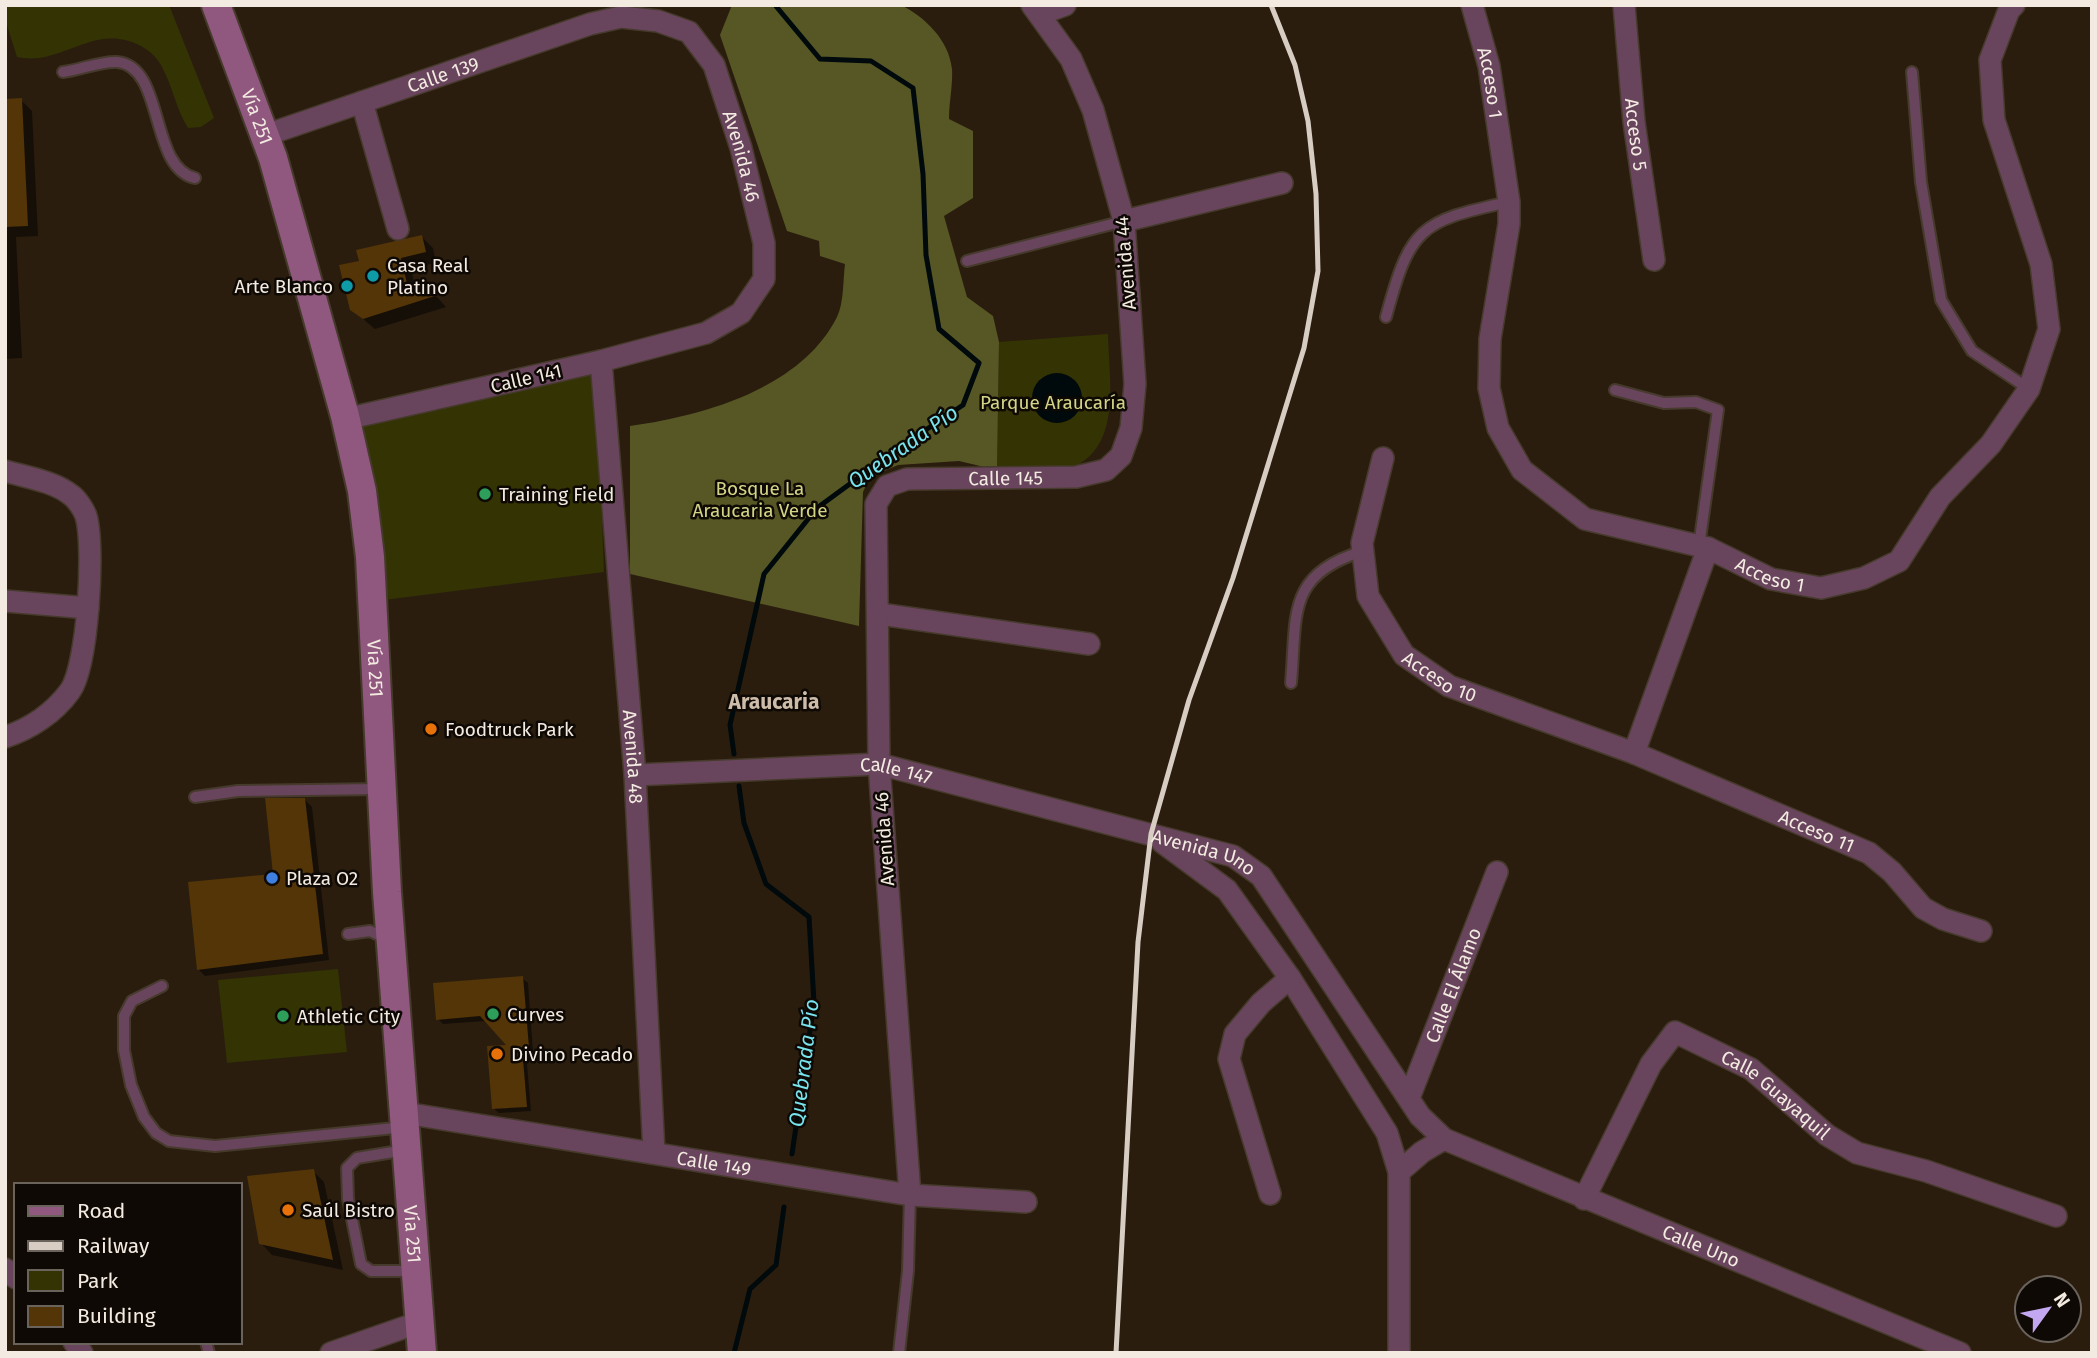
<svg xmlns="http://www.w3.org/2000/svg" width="2097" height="1358" viewBox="0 0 2097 1358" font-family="'Fira Sans',sans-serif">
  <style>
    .green { fill: #333304 }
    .forest { fill: #565724 }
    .water { fill: #00090b }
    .shadow { fill: #0007 }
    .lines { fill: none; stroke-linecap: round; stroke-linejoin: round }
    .stream { stroke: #00090b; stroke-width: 5 }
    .building { fill: #533508 }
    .service-casing { stroke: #463a2c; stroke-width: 14 }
    .minor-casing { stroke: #463a2c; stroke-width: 24 }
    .secondary-casing { stroke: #463a2c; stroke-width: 32 }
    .service { stroke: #68455c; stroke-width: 10 }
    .minor { stroke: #68455c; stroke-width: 21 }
    .secondary { stroke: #90587e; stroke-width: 28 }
    .rail { stroke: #d7cdc3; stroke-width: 5 }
    .culture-dot { fill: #0f9aa8; stroke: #0e0904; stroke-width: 2.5 }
    .leisure-dot { fill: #2e9e5b; stroke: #0e0904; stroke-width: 2.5 }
    .food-dot { fill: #e8710a; stroke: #0e0904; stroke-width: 2.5 }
    .shop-dot { fill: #3f7fe0; stroke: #0e0904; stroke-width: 2.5 }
    .labels { text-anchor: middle; stroke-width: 5; stroke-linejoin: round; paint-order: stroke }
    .street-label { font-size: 19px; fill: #f3eae1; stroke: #0e0904 }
    .poi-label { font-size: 19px; fill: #f3eae1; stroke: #0e0904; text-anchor: start }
    .park-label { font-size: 19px; fill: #d2d586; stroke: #0e0904 }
    .water-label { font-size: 21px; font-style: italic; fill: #78e5ee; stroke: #0e0904 }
    .neighbourhood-label { font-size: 21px; font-weight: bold; fill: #cdbca9; stroke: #0e0904 }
  </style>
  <rect width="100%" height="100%" fill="#2a1d0e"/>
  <g class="green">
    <path d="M 5,5 L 169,5 L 214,118 L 201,127 L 188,128 C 176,109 173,88 163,69 C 158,58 150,51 141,46 C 94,21 62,67 17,57 L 5,19 Z"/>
    <path d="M 1108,334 C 1109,380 1123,450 1068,469 C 1051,474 1016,470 997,470 L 999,342 Z"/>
    <polygon points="596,369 604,572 384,600 359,416"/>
    <polygon points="338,969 347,1052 227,1063 218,980"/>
  </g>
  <path class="forest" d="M 732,5 L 901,5 C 925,17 949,40 952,69 C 953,84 949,103 949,119 L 973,131 L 973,198 L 944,216 L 967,297 L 993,316 L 999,342 L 997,470 L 959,461 L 898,465 L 870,477 L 863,492 L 859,626 L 630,574 L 630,426 C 702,416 801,389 837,317 C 844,303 843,279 845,264 L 820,256 L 819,241 L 787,231 L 720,35 Z"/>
  <circle class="water" cx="1057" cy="398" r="25"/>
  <g class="shadow">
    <polygon points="5,100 21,100 32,111 38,236 16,237 22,358 5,359"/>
    <polygon points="422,237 433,248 436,263 411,268 417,295 437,297 446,307 375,329 351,309 361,262"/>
    <polygon points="305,800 312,807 329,960 205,976 198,969 275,875"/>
    <polygon points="522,978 528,983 533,1051 526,1052 531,1111 499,1113 493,1108 509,1046 486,1021 443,1024 438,1019"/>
    <polygon points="313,1171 324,1182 343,1270 272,1255 261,1243"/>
  </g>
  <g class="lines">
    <g class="stream">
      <polyline points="734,754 730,725 764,574 817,508 903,445 963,405 979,363 939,329 926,255 923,174 913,88 871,61 820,59 775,5"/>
      <polyline points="739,786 744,823 766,884 809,917 814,1003 792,1154"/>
      <polyline points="734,1353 750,1289 776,1265 784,1207"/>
    </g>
  </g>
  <g class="building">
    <polygon points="22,98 28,226 5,227 5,99"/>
    <polygon points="422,235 426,252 401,258 409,292 438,295 363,319 350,310 339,265 359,261 356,250"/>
    <polygon points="265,798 305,798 323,954 197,970 188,882 273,874"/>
    <polygon points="523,976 529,1047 522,1047 527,1107 492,1109 487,1046 506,1045 480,1016 436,1020 433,983"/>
    <polygon points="314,1169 333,1260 259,1244 247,1176"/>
  </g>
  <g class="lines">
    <g class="service-casing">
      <g id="service">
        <path d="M 63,72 C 79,70 101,61 117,62 C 165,66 149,168 195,178"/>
        <polyline points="1912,72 1921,182 1941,300 1972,351 2029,389"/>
        <polyline points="967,261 1124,221"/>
        <path d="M 1386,317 C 1410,228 1419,221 1509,202"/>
        <polyline points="1615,390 1664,403 1696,402 1718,410 1699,546"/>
        <path d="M 1291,683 C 1297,614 1286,575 1363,551"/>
        <polyline points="195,797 238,791 380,789"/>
        <polyline points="348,934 370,931 389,940"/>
        <polyline points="162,986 132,1001 124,1016 124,1050 131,1085 144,1117 156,1133 169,1141 215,1146 405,1127"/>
        <polyline points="405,1150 357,1158 347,1168 348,1199 361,1264 371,1271 413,1271"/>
        <polyline points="206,1342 209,1353"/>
        <polyline points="899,1353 908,1271 910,1195"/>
      </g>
    </g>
    <g class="minor-casing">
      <g id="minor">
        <path id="s1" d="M 1472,5 L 1489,66 L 1509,202 L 1509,224 L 1490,339 L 1489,388 L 1498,428 L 1522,470 L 1585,519 L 1708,548 L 1771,579 L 1821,588 L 1864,578 L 1899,561 L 1940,497 L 1991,444 L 2029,389 L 2049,329 L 2041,264 L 1994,120 L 1990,60 L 2009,10 L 2014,5"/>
        <path id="s2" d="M 1624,5 L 1634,122 L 1654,260"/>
        <polyline points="1040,14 1065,5"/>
        <polyline points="362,102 398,229"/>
        <path id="s3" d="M 266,135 L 590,24 L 621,17 L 658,21 L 689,32 L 714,65 L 741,148 L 764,243 L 764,279 L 741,313 L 706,333 L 601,361 L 359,416 L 345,416"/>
        <polyline points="1124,221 1282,183"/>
        <path id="s4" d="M 601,361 L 635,775 L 654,1153"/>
        <path id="s5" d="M 1383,458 L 1362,543 L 1368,596 L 1404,655 L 1449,686 L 1634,753 L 1869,853 L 1892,872 L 1923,908 L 1943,919 L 1981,931"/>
        <path d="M 5,471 C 25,477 54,481 71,495 C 77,499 84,510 86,516 C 95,546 88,666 70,691 C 54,713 30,729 5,737"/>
        <polyline points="5,601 88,608"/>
        <polyline points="880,614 1089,644"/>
        <polyline points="1634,753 1708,548"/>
        <path id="s6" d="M 635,775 L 879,764 L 1233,856 L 1261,876 L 1420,1116 L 1444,1139 L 1960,1353"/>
        <polyline points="1162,842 1227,890 1290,978 1387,1133 1399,1172 1399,1353"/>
        <path id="s7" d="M 1409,1098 L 1497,872"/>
        <path id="s8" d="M 405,1113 L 910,1195 L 1026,1202"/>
        <polyline points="1399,1172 1422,1152 1444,1139"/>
        <polyline points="1270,1194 1229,1059 1235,1034 1261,1003 1290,978"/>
        <path id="s9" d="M 910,1195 L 879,764 L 876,504 L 887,486 L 907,479 L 1076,477 L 1106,470 L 1121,456 L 1131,428 L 1135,384 L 1124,221 L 1093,110 L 1071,59 L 1032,5"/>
        <path id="s10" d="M 1584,1199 L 1651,1064 L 1675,1032 L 1751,1069 L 1827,1135 L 1857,1153 L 1926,1171 L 2056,1216"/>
        <polyline points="5,1269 16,1278"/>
        <polyline points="74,1342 82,1353"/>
        <polyline points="331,1353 420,1322"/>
      </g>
    </g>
    <g class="secondary-casing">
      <g id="secondary">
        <path id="s11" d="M 216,5 L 273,158 L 345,416 L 362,491 L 370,557 L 387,892 L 422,1353"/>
      </g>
    </g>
    <use href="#service" class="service"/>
    <use href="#minor" class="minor"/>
    <use href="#secondary" class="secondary"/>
    <polyline class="rail" points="1116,1353 1138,942 1151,834 1189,700 1233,578 1304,348 1318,271 1316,194 1308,121 1295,65 1271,5"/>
  </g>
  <g class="culture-dot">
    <circle cx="373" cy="276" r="7"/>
    <circle cx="347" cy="286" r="7"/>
  </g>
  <g class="leisure-dot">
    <circle cx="485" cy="494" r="7"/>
    <circle cx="493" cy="1014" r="7"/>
    <circle cx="283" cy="1016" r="7"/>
  </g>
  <g class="food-dot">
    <circle cx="431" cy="729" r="7"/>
    <circle cx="497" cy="1054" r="7"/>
    <circle cx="288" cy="1210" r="7"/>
  </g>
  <circle class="shop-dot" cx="272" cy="878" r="7"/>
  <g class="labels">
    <g class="street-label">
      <text dy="7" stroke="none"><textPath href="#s3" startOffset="187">Calle 139</textPath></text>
      <text dy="7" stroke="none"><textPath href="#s1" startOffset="80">Acceso 1</textPath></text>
      <text dy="7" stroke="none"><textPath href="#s11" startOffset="119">Vía 251</textPath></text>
      <text dy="7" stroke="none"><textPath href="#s2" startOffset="130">Acceso 5</textPath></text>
      <text dy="7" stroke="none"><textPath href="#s3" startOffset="581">Avenida 46</textPath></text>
      <text transform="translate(1125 263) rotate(-95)" y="7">Avenida 44</text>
      <text transform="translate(526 378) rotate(-13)" y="7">Calle 141</text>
      <text dy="7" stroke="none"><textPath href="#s9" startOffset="833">Calle 145</textPath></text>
      <text dy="7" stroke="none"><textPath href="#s1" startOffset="752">Acceso 1</textPath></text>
      <text dy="7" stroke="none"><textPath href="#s11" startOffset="686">Vía 251</textPath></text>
      <text dy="7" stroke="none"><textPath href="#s5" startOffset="252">Acceso 10</textPath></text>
      <text dy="7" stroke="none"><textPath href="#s4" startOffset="397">Avenida 48</textPath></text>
      <text dy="7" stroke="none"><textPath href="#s6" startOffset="262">Calle 147</textPath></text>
      <text dy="7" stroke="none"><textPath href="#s5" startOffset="660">Acceso 11</textPath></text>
      <text transform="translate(884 839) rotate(-94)" y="7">Avenida 46</text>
      <text dy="7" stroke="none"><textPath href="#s6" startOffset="581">Avenida Uno</textPath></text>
      <text dy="7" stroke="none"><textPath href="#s7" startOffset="121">Calle El Álamo</textPath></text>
      <text dy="7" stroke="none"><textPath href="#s10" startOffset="310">Calle Guayaquil</textPath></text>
      <text dy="7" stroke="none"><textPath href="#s8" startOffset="313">Calle 149</textPath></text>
      <text dy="7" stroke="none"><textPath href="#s11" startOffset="1253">Vía 251</textPath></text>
      <text dy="7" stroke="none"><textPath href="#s6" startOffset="1244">Calle Uno</textPath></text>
    </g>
    <g class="poi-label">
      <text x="387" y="272">Casa Real<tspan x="387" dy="22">Platino</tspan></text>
      <text x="333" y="293" text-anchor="end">Arte Blanco</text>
      <text x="499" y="501">Training Field</text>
      <text x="445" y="736">Foodtruck Park</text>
      <text x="286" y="885">Plaza O2</text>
      <text x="507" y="1021">Curves</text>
      <text x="297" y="1023">Athletic City</text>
      <text x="511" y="1061">Divino Pecado</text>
      <text x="302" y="1217">Saúl Bistro</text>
    </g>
    <g class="park-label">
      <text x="1053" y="409">Parque Araucaría</text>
      <text x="760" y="495">Bosque La<tspan x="760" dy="22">Araucaria Verde</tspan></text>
    </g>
    <g class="water-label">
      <text transform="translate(903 447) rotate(-35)" y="7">Quebrada Pío</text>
      <text transform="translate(804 1063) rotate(-83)" y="7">Quebrada Pío</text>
    </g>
    <g class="neighbourhood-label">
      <text x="774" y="709">Araucaria</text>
    </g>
  </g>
  <rect width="2097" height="1358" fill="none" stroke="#f3eae1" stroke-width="14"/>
  <rect x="14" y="1183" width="228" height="161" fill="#0e0904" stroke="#6a635c" stroke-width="2"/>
  <rect x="28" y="1206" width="35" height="10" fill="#90587e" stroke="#6a635c" stroke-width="2"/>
  <text x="77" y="1218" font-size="21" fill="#f3eae1">Road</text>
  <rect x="28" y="1241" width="35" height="10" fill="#d7cdc3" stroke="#6a635c" stroke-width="2"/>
  <text x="77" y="1253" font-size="21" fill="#f3eae1">Railway</text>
  <rect x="28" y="1270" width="35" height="21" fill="#333304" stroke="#6a635c" stroke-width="2"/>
  <text x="77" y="1288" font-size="21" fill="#f3eae1">Park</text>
  <rect x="28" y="1306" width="35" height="21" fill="#533508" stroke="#6a635c" stroke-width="2"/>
  <text x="77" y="1323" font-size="21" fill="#f3eae1">Building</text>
  <g transform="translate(2048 1309) rotate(57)"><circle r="33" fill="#0e0904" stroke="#6a635c" stroke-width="2"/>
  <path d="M0-5L12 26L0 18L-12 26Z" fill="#c4a7f1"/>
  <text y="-10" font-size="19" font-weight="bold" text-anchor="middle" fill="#f3eae1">N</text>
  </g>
</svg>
